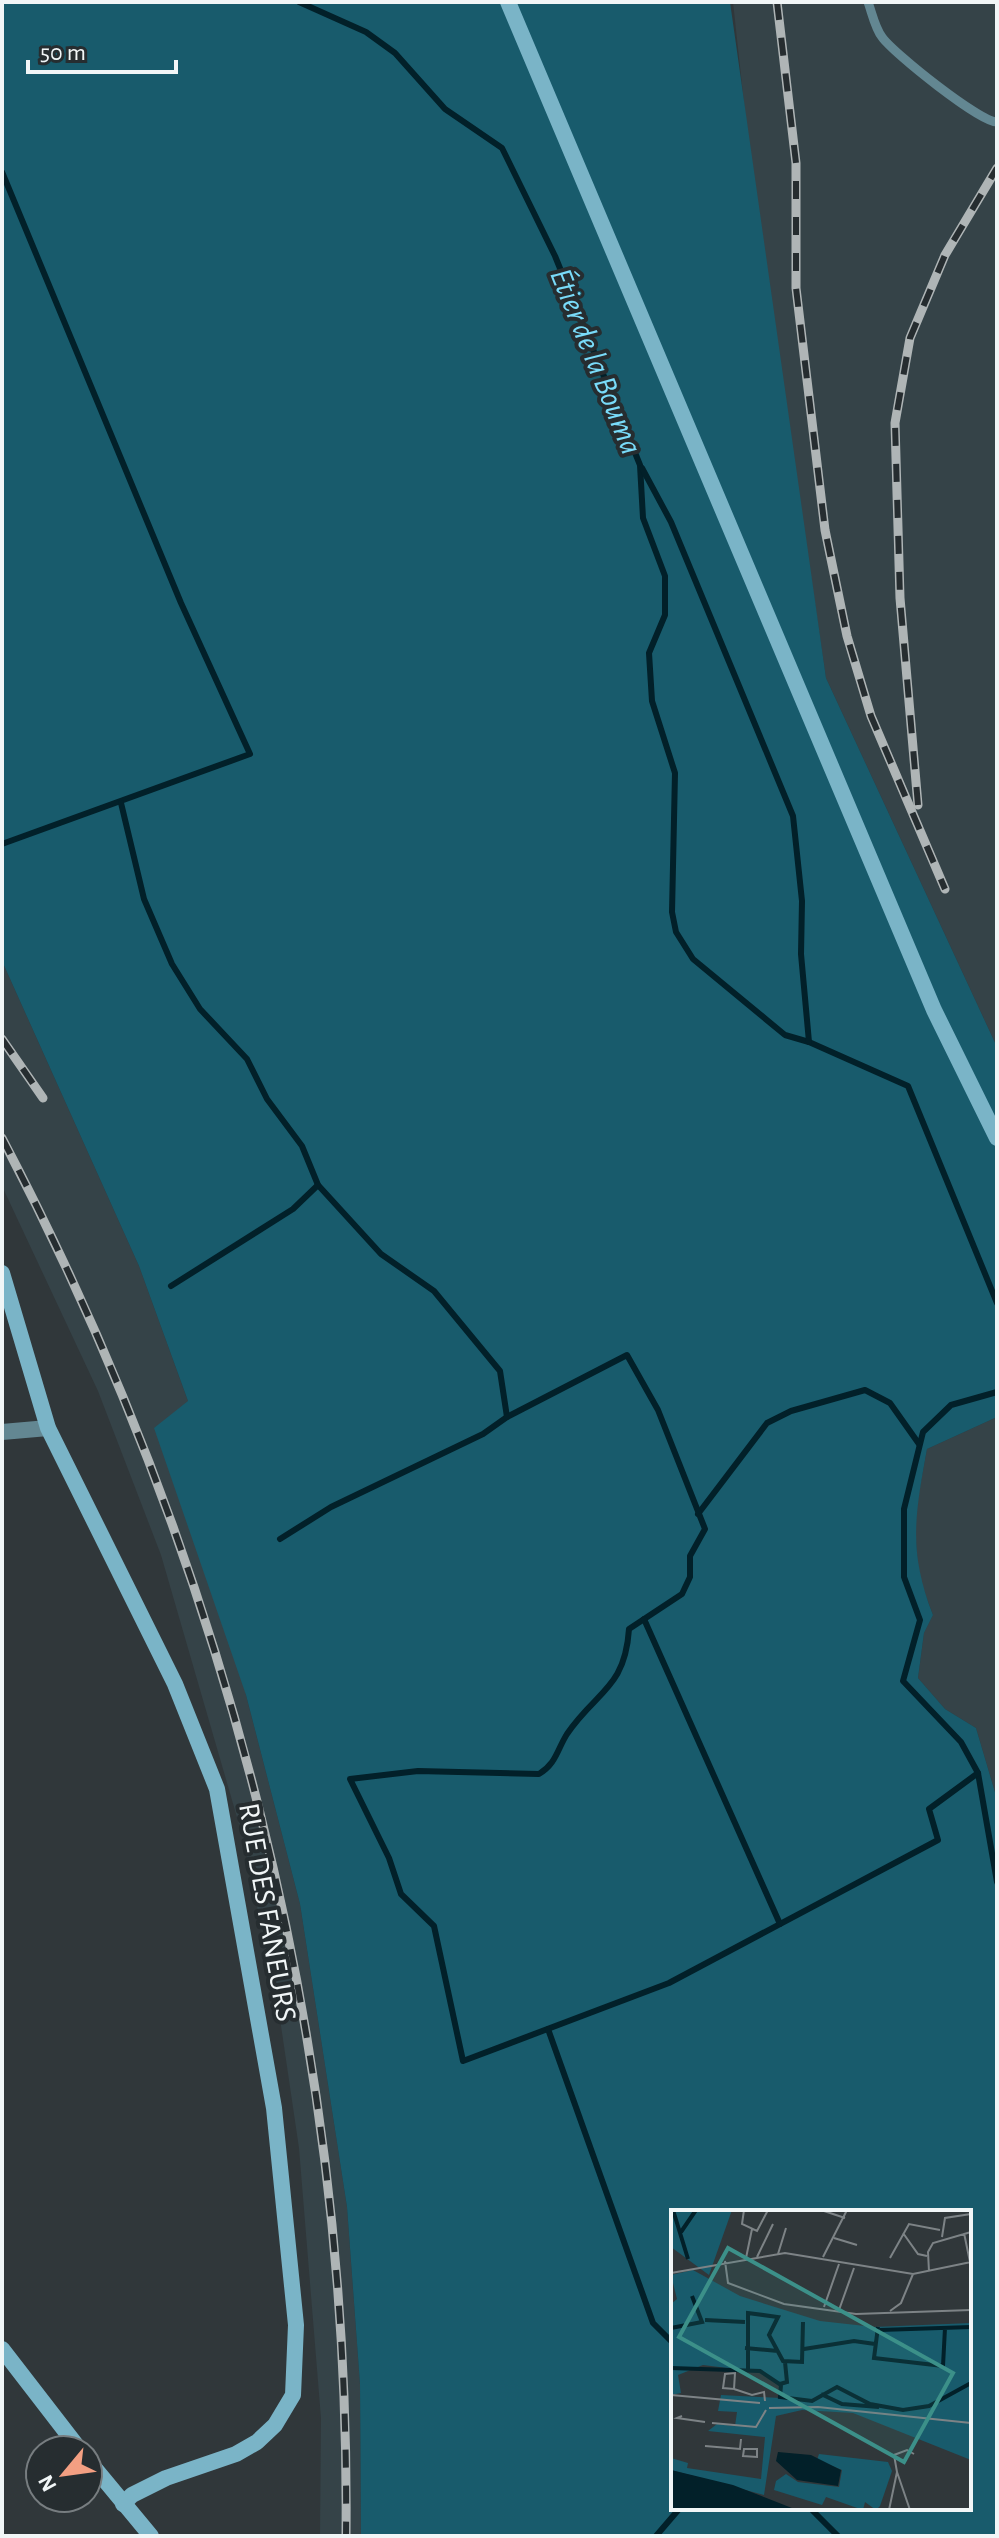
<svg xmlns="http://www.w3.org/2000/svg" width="999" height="2538" viewBox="0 0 999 2538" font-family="'Alegreya Sans',sans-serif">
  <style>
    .built { fill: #354348 }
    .green { fill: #185b6c; fill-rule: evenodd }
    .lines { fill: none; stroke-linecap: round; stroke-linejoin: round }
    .stream { stroke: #022029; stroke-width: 6 }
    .lane { stroke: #638792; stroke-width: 9 }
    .street { stroke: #638792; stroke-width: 16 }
    .secondary { stroke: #7ab4c7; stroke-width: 16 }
    .rail-casing { stroke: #afb5b6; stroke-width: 9 }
    .rail { stroke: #262d30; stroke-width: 6; stroke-dasharray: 18; stroke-linecap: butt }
    .labels { text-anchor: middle; stroke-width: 8; stroke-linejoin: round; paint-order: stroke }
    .street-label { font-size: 30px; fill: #f1f6f7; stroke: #262d30 }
    .water-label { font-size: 32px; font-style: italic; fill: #79dbf9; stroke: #262d30 }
    .inset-river { fill: none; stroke: #022029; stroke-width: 4 }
    .inset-road { fill: none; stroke: #7d8386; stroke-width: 2 }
    .view { fill: #3c9089; fill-opacity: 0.15; stroke: #3c9089; stroke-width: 4 }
    .inset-edge { fill: none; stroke: #f1f6f7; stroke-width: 4 }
  </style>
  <rect width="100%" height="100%" fill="#30373a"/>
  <g class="built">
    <polygon points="733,2 997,2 997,1047 826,678 753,186"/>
    <polygon points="2,961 139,1266 188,1401 246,1695 300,1904 347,2207 360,2384 361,2536 320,2536 321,2418 299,2148 280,2019 243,1838 161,1555 98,1391 2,1186"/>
    <polygon points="997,1417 997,1799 976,1728 945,1709 918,1678 924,1633 933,1615 919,1577 914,1519 927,1449"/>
  </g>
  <path class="green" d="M 2,2 L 730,2 L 826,678 L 997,1047 L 997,1417 L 927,1449 C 915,1515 908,1551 933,1615 L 924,1633 L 918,1678 L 945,1709 L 976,1728 L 997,1799 L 997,2536 L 361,2536 L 360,2384 L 347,2207 L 300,1904 L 246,1695 L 154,1428 L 188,1401 L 139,1266 L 2,961 ZM 673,2212 L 969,2212 L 969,2508 L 673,2508 Z"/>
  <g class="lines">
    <g class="stream">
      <polyline points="299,2 366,32 395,53 445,109 502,148 555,256 640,465 643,518 665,576 665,615 649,653 652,701 675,773 672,912 676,932 693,959 785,1035 809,1042 908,1086 997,1303"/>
      <polyline points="2,172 181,603 250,754 2,844"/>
      <polyline points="642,468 671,522 793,816 802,901 801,954 809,1042"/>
      <polyline points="121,803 144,899 172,964 200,1009 247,1059 267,1099 302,1146 318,1185 381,1254 434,1291 500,1371 507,1417"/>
      <polyline points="171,1286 293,1209 318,1185"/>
      <polyline points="997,1392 951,1405 923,1432 904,1509 904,1577 920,1620 903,1681 961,1742 978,1773 997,1882"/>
      <polyline points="698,1514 767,1423 791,1411 865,1390 890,1403 919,1444"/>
      <path d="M 280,1539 L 331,1507 L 483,1434 L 507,1417 L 627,1355 L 658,1410 L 705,1529 L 690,1556 L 690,1577 L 682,1594 L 629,1629 C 625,1689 596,1691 567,1734 C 557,1750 556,1764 539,1774 L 418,1771 L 350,1779 L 389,1858 L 401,1894 L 434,1926 L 463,2061 L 669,1983 L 938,1840 L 929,1809 L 978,1773"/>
      <polyline points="644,1619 780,1924"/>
      <polyline points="548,2029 653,2323 673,2343"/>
      <polyline points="810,2508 838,2536"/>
      <polyline points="656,2536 680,2508"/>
    </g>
    <path class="lane" d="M 868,2 C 872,13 875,28 882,37 C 893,53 981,123 997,122"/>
    <polyline class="street" points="2,1432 48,1428"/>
    <g class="secondary">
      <polyline points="508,2 934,1010 997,1138"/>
      <polyline points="2,1273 48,1428 175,1684 217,1789 274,2108 296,2325 293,2395 275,2425 257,2442 236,2454 166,2478 132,2495 123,2504"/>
      <polyline points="2,2349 80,2450"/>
      <polyline points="88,2460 151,2536"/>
    </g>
    <g class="rail-casing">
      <g id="rail">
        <polyline points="777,2 796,163 796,288 825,530 847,636 871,716 945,889"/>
        <polyline points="918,805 900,598 895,423 910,338 945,255 997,168"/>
        <polyline points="2,1039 43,1098"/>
        <path d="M 2,1138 C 228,1569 351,2048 346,2536"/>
      </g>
    </g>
    <use href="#rail" class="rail"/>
  </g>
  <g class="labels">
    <g class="street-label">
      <text transform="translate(268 1912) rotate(80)" y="10">RUE DES FANEURS</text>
    </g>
    <g class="water-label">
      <text transform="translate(597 361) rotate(68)" y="11">Étier de la Bouma</text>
    </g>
  </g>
  <g transform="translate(671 2210)">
    <rect width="300" height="300" fill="#30373a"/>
    <path d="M 0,0 L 61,0 L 38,65 L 0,37 ZM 22,60 L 69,86 L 149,111 L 203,117 L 300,113 L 300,250 L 182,203 L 131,200 L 105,206 L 93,285 L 0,260 L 0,248 L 17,253 L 16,258 L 90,269 L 94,227 L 37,221 L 46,214 L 64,216 L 66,202 L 47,201 L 50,185 L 109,188 L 108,174 L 88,162 L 32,155 L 7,165 L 10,183 L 0,185 L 0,94 L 6,89 L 0,65 ZM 148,244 L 217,252 L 221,261 L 209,296 L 205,300 L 194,292 L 192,300 L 155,287 L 151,295 L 103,280 L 105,271 L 115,264 L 127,272 L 168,277 L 171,260 L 146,250 Z" fill="#185b6c"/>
    <path d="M 107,242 L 140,245 L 170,260 L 167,276 L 126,270 L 105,251 ZM 0,260 L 62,275 L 126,300 L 0,300 Z" fill="#022029"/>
    <path class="inset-river" d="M 2,0 L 17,49M 10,22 L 25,0M 34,110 L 74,112M 207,117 L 203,148 L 272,156 L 274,118M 0,118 L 31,112 L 21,86M 209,120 L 300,117M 74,138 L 107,141M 133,139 L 183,131 L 204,134M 0,158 L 89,161 L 110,175 L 109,187 L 141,191 L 166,177 L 199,194 L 232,200 L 258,196 L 300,173M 77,162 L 77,103 L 107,107 L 98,125 L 112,151 L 131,152 L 132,112M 109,174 L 116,172 L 114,152M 150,184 L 171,194 L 208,197"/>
    <path class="inset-road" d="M 73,0 L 71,14 L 86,21 L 97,0M 150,0 L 174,8M 232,23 L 247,44 L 256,46M 293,23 L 299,52M 271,27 L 274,8 L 300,4M 163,28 L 186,35M 107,44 L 115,18M 86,47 L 102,14M 152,47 L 176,0M 75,48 L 81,19M 219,48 L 238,14 L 269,20M 54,51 L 57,73 L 113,94 L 185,104 L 300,100M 258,62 L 257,42 L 262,33 L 300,22M 0,63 L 114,43 L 242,64 L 300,52M 153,97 L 168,54M 168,100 L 183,58M 219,101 L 230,93 L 242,64M 64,163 L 63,179 L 52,178 L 54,164 ZM 63,179 L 81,185 L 93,182 L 94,191M 0,185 L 89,193M 98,198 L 147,197 L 300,213M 11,206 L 6,208 L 34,212M 41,213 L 85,217 L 95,200M 34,236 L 69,239 L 70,229M 73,239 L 86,239 L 86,247 L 72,246 ZM 226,262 L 239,300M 218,300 L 226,262 L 223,245 L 236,240 L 243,244"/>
    <path class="view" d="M 57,38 L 282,163 L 233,252 L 8,127 Z"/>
    <rect width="300" height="300" class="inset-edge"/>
  </g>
  <rect width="999" height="2538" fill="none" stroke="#f1f6f7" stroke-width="8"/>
  <g transform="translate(64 2474) rotate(241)"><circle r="38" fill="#262d30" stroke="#777d80" stroke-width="2"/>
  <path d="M0-6L14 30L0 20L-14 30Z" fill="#f39f82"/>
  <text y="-12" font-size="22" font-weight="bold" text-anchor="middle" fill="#f1f6f7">N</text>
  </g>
  <path d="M28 60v12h148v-12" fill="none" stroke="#f1f6f7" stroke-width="4"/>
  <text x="40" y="60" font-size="24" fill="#f1f6f7" stroke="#262d30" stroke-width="6" paint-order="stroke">50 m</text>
</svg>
